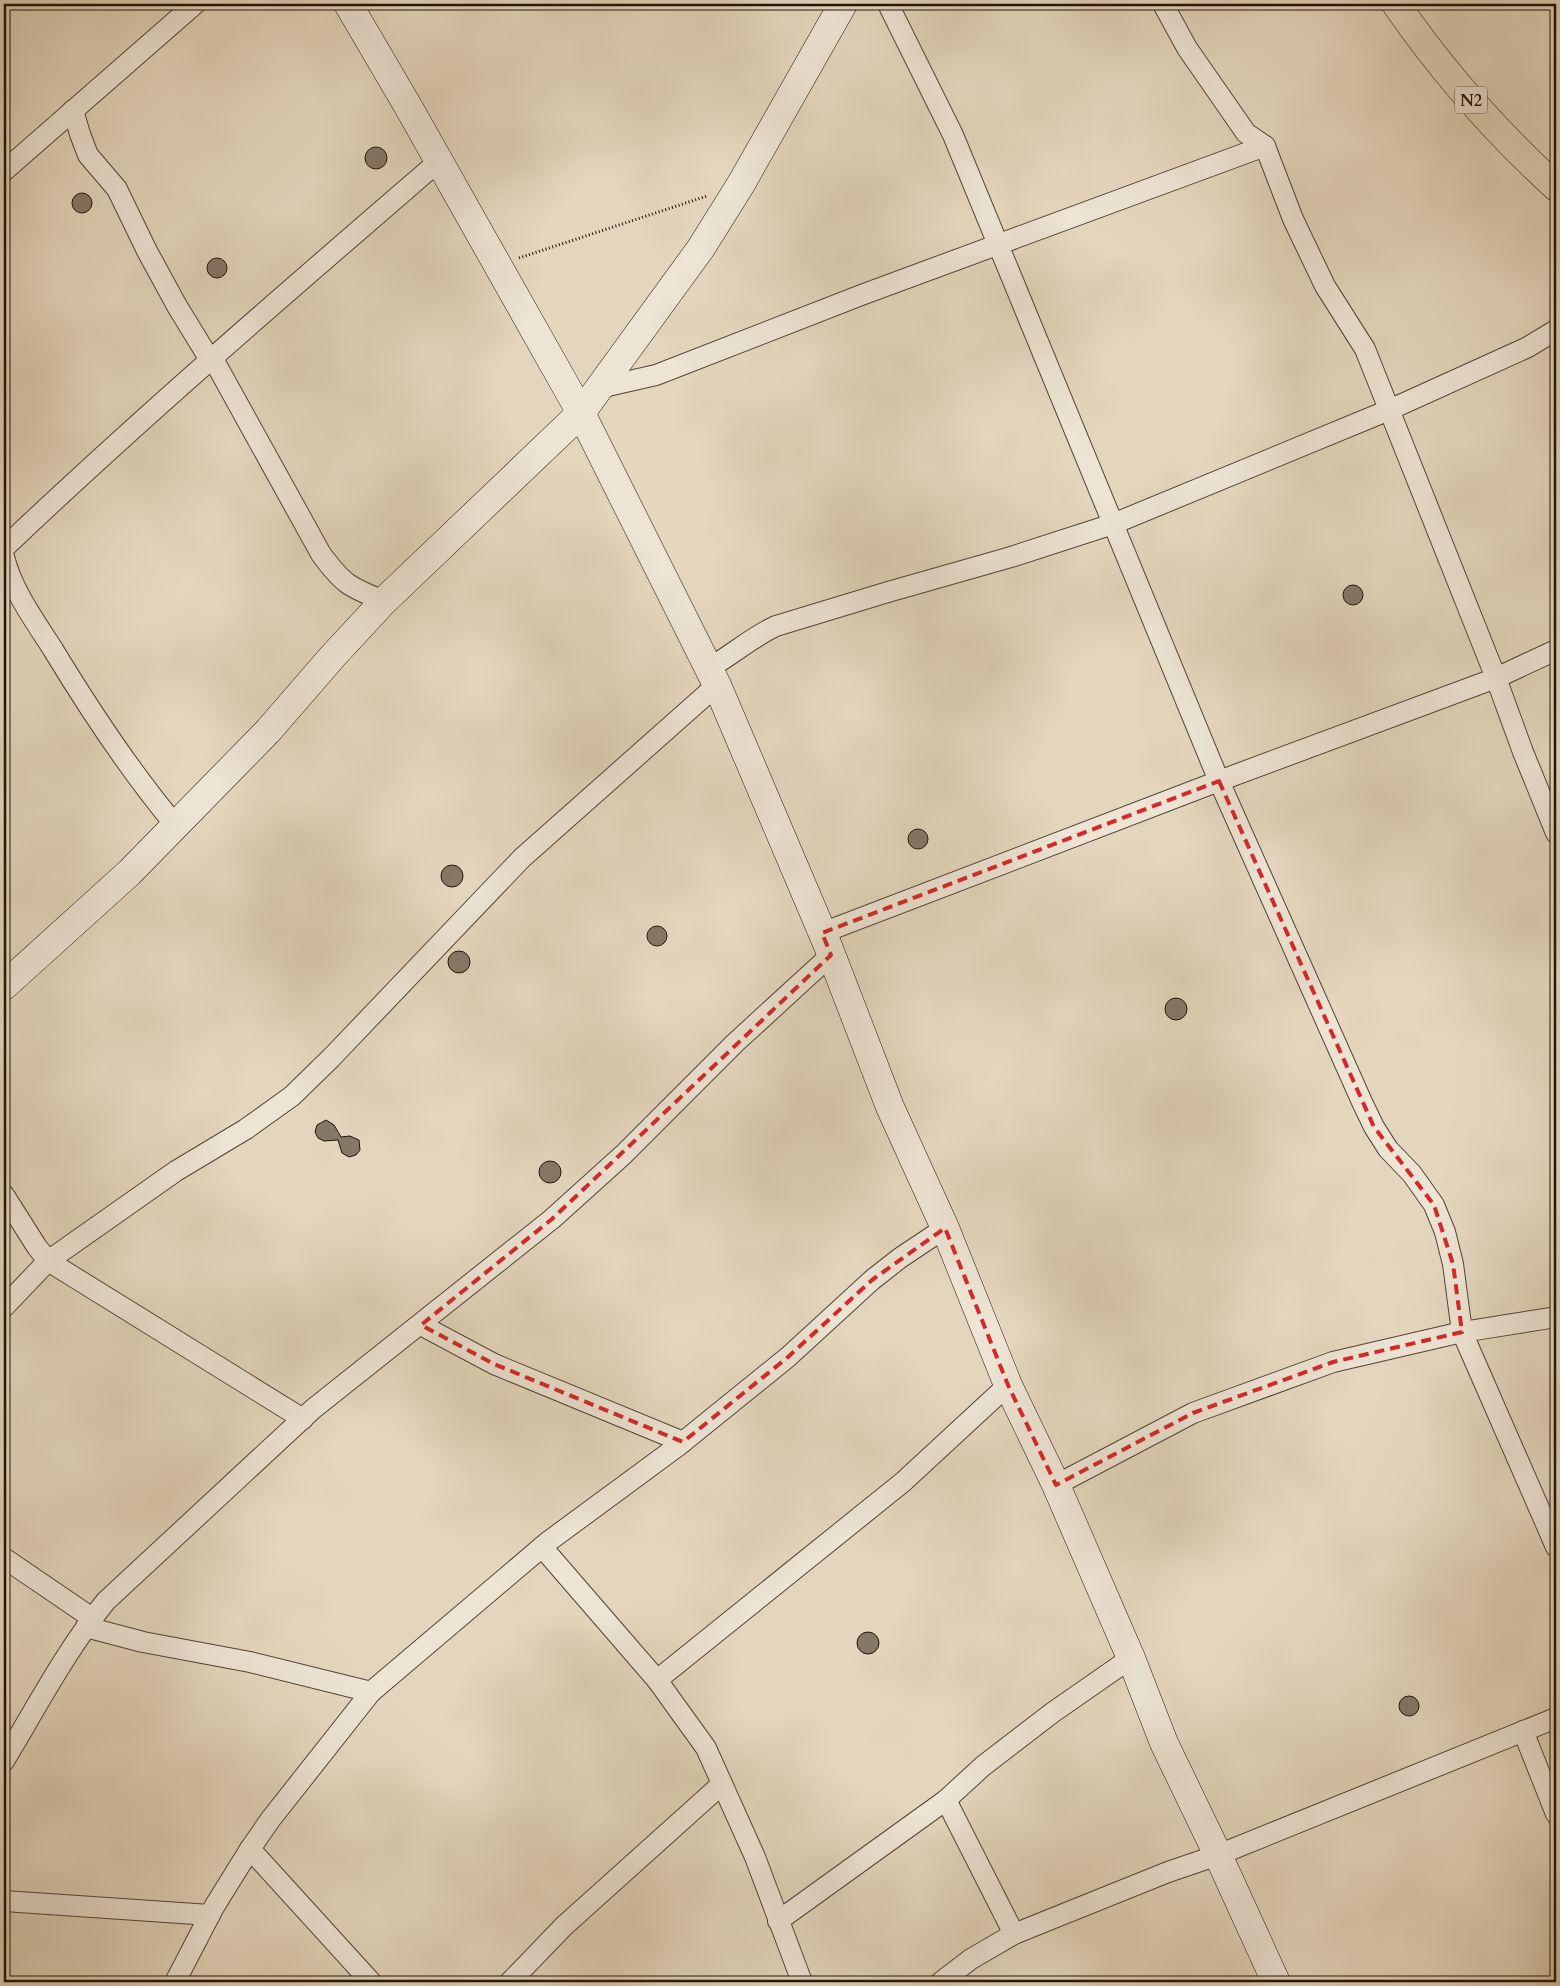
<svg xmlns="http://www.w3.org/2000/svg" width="1560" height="1986" viewBox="0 0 1560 1986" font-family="Cardo,serif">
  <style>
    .building { fill: #867867; stroke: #201309 }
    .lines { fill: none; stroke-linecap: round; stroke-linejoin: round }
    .street-casing { stroke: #514436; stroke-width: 22 }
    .secondary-casing { stroke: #201309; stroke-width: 29 }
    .highway-casing { stroke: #201309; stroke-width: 29 }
    .path { stroke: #201309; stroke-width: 3; stroke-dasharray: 1 2.5; stroke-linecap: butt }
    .street { stroke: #ede4d4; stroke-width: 20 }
    .secondary { stroke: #ede4d4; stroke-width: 28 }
    .highway { stroke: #e4d6bd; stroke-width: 28 }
    .marked { fill: none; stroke: #d62828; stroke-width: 4; stroke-dasharray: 10 6; stroke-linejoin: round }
    .labels { text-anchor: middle; stroke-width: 4.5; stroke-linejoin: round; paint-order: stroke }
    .shield { fill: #ede4d4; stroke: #5e5246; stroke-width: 1 }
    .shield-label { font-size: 16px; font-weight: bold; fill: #201309 }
  </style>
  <rect width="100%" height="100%" fill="#e4d6bd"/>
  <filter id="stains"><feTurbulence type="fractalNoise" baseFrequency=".004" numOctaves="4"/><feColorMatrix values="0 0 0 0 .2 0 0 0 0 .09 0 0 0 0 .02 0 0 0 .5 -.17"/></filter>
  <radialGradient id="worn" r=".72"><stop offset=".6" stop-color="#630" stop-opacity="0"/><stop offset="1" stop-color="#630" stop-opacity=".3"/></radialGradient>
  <g class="building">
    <circle cx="376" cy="158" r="11"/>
    <circle cx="82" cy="203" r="10"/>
    <circle cx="217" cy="268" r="10"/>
    <circle cx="1353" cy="595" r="10"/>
    <circle cx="918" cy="839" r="10"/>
    <circle cx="452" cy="876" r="11"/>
    <circle cx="657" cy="936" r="10"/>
    <circle cx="459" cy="962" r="11"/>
    <circle cx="1176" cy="1009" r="11"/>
    <polygon points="326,1120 334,1125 341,1137 350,1136 359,1140 360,1150 356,1155 349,1157 342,1153 338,1140 324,1141 318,1138 315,1132 317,1125"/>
    <circle cx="550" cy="1172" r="11"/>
    <circle cx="868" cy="1643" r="11"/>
    <circle cx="1409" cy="1706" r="10"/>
  </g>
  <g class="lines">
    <g class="street-casing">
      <g id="street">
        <polyline points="888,4 953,135 1219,781 1362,1102 1374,1127 1388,1149 1412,1174 1434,1205 1445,1232 1453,1264 1462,1332 1556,1547"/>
        <polyline points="1163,4 1187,48 1246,133 1265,146 1293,219 1325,286 1365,349 1496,678 1523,752 1556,833"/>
        <polyline points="73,110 80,134 88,155 117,189 147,251 177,306 210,360"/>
        <polyline points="4,171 195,4"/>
        <path d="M 212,357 L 321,554 C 343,584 349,587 384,601"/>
        <polyline points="599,388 656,375 864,294 1265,146"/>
        <path d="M 4,548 C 145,414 292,288 439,161"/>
        <path d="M 4,557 C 13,592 35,621 54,651 C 91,712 130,771 176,826"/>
        <path d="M 709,668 C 732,655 752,637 776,626 L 888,592 L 1011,557 L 1113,524 L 1389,410 L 1528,347 L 1556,330"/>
        <polyline points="822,933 1219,781 1496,678 1556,650"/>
        <polyline points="4,1195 37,1247 48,1261 303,1419"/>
        <polyline points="4,1307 48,1261 176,1171 246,1129 292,1096 331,1058 522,858 717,685"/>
        <polyline points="421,1325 494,1364 683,1442"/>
        <polyline points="1056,1485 1193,1413 1333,1362 1462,1332 1556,1317"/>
        <polyline points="542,1547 657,1680 706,1748 755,1857 802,1982"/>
        <polyline points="4,1558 92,1618"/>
        <polyline points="86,1627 143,1642 250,1662 371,1692"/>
        <polyline points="657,1680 903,1482 1008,1385"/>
        <polyline points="1523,1731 1556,1814"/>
        <path d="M 4,1761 C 36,1708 67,1649 106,1601 L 313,1409 L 552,1219 L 624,1154 L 735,1043 L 831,955"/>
        <polyline points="946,1800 1014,1934"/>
        <polyline points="250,1849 371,1982"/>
        <polyline points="4,1901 210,1915"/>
        <polyline points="778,1921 946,1800 983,1766 1052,1713 1131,1658"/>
        <polyline points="175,1982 214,1907 250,1849 270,1820 371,1692 549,1541 678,1446 788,1357 872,1280 900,1258 945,1228"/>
        <polyline points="510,1982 564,1926 722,1784"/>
        <polyline points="941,1982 971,1959 1014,1934 1168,1872 1218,1855 1556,1718"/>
      </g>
    </g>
    <g class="secondary-casing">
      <g id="secondary">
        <polyline points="348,4 409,108 581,413 717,685 828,946 890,1107 945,1228 1008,1385 1056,1485 1131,1658 1164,1743 1218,1855 1276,1982"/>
        <polyline points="4,986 129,873 268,731 333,656 384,601 581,413 701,248 741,184 843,4"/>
      </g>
    </g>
    <g class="highway-casing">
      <path id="highway" d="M 1396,4 C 1442,71 1496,132 1556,187"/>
    </g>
    <polyline class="path" points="519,258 707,196"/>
    <use href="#street" class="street"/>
    <use href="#secondary" class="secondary"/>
    <use href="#highway" class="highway"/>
  </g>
  <path class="marked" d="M 1219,781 L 1374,1127 L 1434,1205 L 1453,1264 L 1462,1332 L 1333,1362 L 1193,1413 L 1056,1485 L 1008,1385 L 945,1228 L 872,1280 L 788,1357 L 683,1442 L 494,1364 L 421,1325 L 552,1219 L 831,955 L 822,933 Z"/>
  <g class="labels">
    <rect class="shield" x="1455" y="86.5" width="32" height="27" rx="4"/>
    <g class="shield-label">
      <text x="1471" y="106">N2</text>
    </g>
  </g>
  <rect width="1560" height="1986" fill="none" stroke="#e4d6bd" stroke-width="20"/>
  <rect x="5" y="5" width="1550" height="1976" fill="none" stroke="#201309" stroke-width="2.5"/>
  <rect x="10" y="10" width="1540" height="1966" fill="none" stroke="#201309"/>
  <rect width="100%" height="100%" filter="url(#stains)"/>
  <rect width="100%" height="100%" fill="url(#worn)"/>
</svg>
